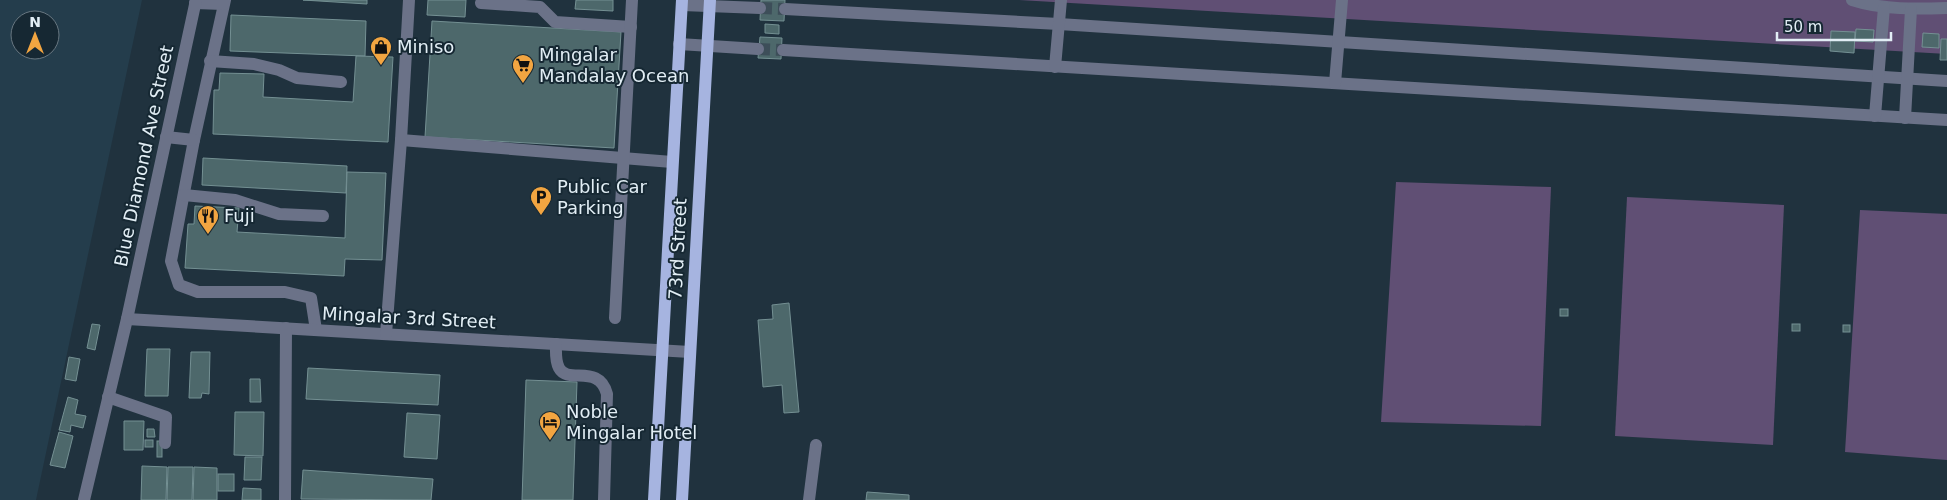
<svg xmlns="http://www.w3.org/2000/svg" width="1947" height="500" viewBox="0 0 1947 500" font-family="'DejaVu Sans',sans-serif">
  <style>
    .built { fill: #243d4c; fill-rule: evenodd }
    .green { fill: #604f74 }
    .building { fill: #4d686b; stroke: #749093 }
    .lines { fill: none; stroke-linecap: round; stroke-linejoin: round }
    .minor-tunnel { stroke: #3d4e59; stroke-width: 12; stroke-dasharray: 12 6; stroke-linecap: butt }
    .minor { stroke: #6b7288; stroke-width: 12 }
    .major { stroke: #a6b4e0; stroke-width: 12 }
    .labels { text-anchor: middle; stroke-width: 4; stroke-linejoin: round; paint-order: stroke }
    .poi-label { font-size: 18px; fill: #e2eef5; stroke: #162833; text-anchor: start }
    .street-label { font-size: 18px; fill: #e2eef5; stroke: #162833 }
  </style>
  <rect width="100%" height="100%" fill="#20323e"/>
  <path class="built" d="M 0,0 L 142,0 L 36,500 L 0,500 ZM 20,20 L 50,20 L 50,50 L 20,50 Z"/>
  <g class="green">
    <polygon points="1019,0 1947,0 1947,54"/>
    <polygon points="1396,182 1551,187 1541,426 1381,422"/>
    <polygon points="1627,197 1784,205 1773,445 1615,436"/>
    <polygon points="1860,210 1947,214 1947,460 1845,452"/>
  </g>
  <g class="building">
    <polygon points="303,0 367,0 367,4"/>
    <polygon points="428,0 466,0 465,17 427,15"/>
    <polygon points="576,0 613,0 613,11 575,9"/>
    <polygon points="761,0 785,0 784,21 760,20"/>
    <polygon points="231,15 366,21 365,56 230,51"/>
    <polygon points="432,21 621,32 614,148 425,137"/>
    <polygon points="765,24 779,25 779,34 765,33"/>
    <polygon points="1856,29 1874,30 1873,42 1855,41"/>
    <polygon points="1831,31 1855,32 1854,53 1830,51"/>
    <polygon points="1923,33 1939,34 1939,48 1922,47"/>
    <polygon points="760,37 782,38 781,59 758,58"/>
    <polygon points="1941,39 1947,39 1947,60 1940,60"/>
    <polygon points="356,56 393,57 388,142 213,134 214,90 219,90 220,73 264,74 263,97 353,102"/>
    <polygon points="203,158 347,166 346,193 202,185"/>
    <polygon points="347,172 386,173 382,260 345,259 344,276 185,268 188,224 194,224 195,206 239,208 237,232 345,238"/>
    <polygon points="789,303 799,412 784,413 782,385 763,387 758,320 773,319 772,305"/>
    <rect x="1560" y="309" width="8" height="7"/>
    <polygon points="92,324 100,325 95,350 87,348"/>
    <rect x="1792" y="324" width="8" height="7"/>
    <rect x="1843" y="325" width="7" height="7"/>
    <polygon points="147,349 170,349 168,396 145,396"/>
    <polygon points="191,352 210,352 209,394 202,393 201,398 189,398"/>
    <polygon points="69,357 80,359 76,381 65,379"/>
    <polygon points="308,368 440,375 438,405 306,399"/>
    <polygon points="250,379 260,379 261,402 250,402"/>
    <polygon points="526,380 577,382 573,500 522,500"/>
    <polygon points="68,397 78,400 75,414 86,416 83,428 71,425 70,432 59,430"/>
    <polygon points="235,412 264,412 263,456 234,455"/>
    <polygon points="407,413 440,415 437,459 404,457"/>
    <polygon points="124,421 144,421 143,450 124,450"/>
    <polygon points="147,429 154,429 155,437 147,437"/>
    <polygon points="59,432 73,436 65,468 50,465"/>
    <rect x="145" y="440" width="8" height="7"/>
    <rect x="157" y="441" width="5" height="16"/>
    <polygon points="245,457 262,457 261,480 244,480"/>
    <polygon points="142,466 167,467 166,500 141,500"/>
    <polygon points="168,467 193,467 192,500 167,500"/>
    <polygon points="194,467 217,468 217,500 193,500"/>
    <polygon points="303,470 433,479 431,500 301,499"/>
    <rect x="218" y="474" width="16" height="17"/>
    <polygon points="243,488 261,489 261,500 242,500"/>
    <polygon points="867,492 909,495 909,500 866,500"/>
  </g>
  <g class="lines">
    <g class="minor-tunnel">
      <polyline points="760,8 785,9"/>
      <polyline points="758,49 783,50"/>
    </g>
    <g class="minor">
      <polyline points="225,0 194,140 171,261 179,285 198,292 285,292 311,298 316,330"/>
      <path d="M 1852,0 C 1883,10 1916,9 1947,8"/>
      <polyline points="195,3 223,4"/>
      <polyline points="481,3 540,7 555,22 631,27"/>
      <polyline points="682,5 760,8"/>
      <polyline points="785,9 1059,24 1947,81"/>
      <polyline points="679,44 758,49"/>
      <polyline points="783,50 1947,120"/>
      <polyline points="210,61 254,64 279,70 297,78 341,82"/>
      <polyline points="1055,67 1061,0"/>
      <polyline points="1335,83 1342,0"/>
      <polyline points="1875,116 1884,7"/>
      <polyline points="1905,118 1911,9"/>
      <polyline points="166,137 194,140"/>
      <polyline points="401,140 672,162"/>
      <polyline points="184,195 235,200 279,214 323,216"/>
      <polyline points="615,318 632,0"/>
      <polyline points="127,319 690,352"/>
      <polyline points="386,334 401,140 409,0"/>
      <path d="M 556,344 C 556,351 555,361 559,368 C 568,385 599,363 607,394 L 604,500"/>
      <polyline points="108,397 166,417 165,443"/>
      <polyline points="84,500 127,319 196,0"/>
      <polyline points="285,500 286,328"/>
      <polyline points="809,500 816,445"/>
    </g>
    <g class="major">
      <polyline points="654,500 682,0"/>
      <polyline points="682,500 710,0"/>
    </g>
  </g>
  <defs>
    <g id="shop-pin" transform="scale(1.125)"><path d="M0 17L-7.5 6A9.5 9.5 0 1 1 7.5 6Z" fill="#f2a541" stroke="#162833"/><path d="M-5-2.5h2.3a2.7 3.5 0 0 1 5.4 0H5L5.5 6h-11ZM-1.5-2.5h3a1.5 2.3 0 0 0-3 0Z" fill="#111"/></g>
    <g id="supermarket-pin" transform="scale(1.125)"><path d="M0 17L-7.5 6A9.5 9.5 0 1 1 7.5 6Z" fill="#f2a541" stroke="#162833"/><path d="M-6-5.5h2.5l.6 2H6L4.5 2H-2.5L-4.4-4H-6ZM-1.5 3.2a1.3 1.3 0 1 0 .1 0ZM3 3.2a1.3 1.3 0 1 0 .1 0Z" fill="#111"/></g>
    <g id="parking-pin" transform="scale(1.125)"><path d="M0 17L-7.5 6A9.5 9.5 0 1 1 7.5 6Z" fill="#f2a541" stroke="#162833"/><path d="M-3.5-5.5H1a3.5 3.5 0 0 1 0 7H-1V5.5H-3.5ZM-1-3.4V-.6H.8a1.4 1.4 0 0 0 0-2.8Z" fill="#111"/></g>
    <g id="restaurant-pin" transform="scale(1.125)"><path d="M0 17L-7.5 6A9.5 9.5 0 1 1 7.5 6Z" fill="#f2a541" stroke="#162833"/><path d="M-5-6h1v4h1v-4h1v4h1v-4h1v5L-1.5 .5V6h-2V.5L-5-1ZM5-6V6H3V1.5H1.5Q1.5-4 5-6Z" fill="#111"/></g>
    <g id="hotel-pin" transform="scale(1.125)"><path d="M0 17L-7.5 6A9.5 9.5 0 1 1 7.5 6Z" fill="#f2a541" stroke="#162833"/><path d="M-6-4.5h1.5V1H6V5H4.5V3h-9V5H-6ZM-4 0a1.8 1.8 0 1 1 3.6 0ZM.5 0V-2.5h3Q6-2.5 6 0Z" fill="#111"/></g>
  </defs>
  <g fill-rule="evenodd">
    <use href="#shop-pin" x="381" y="47"/>
    <use href="#supermarket-pin" x="523" y="65"/>
    <use href="#parking-pin" x="541" y="197"/>
    <use href="#restaurant-pin" x="208" y="216"/>
    <use href="#hotel-pin" x="550" y="422"/>
  </g>
  <g class="labels">
    <g class="poi-label">
      <text x="397" y="53">Miniso</text>
      <text x="539" y="61">Mingalar<tspan x="539" dy="21">Mandalay Ocean</tspan></text>
      <text x="557" y="193">Public Car<tspan x="557" dy="21">Parking</tspan></text>
      <text x="224" y="222">Fuji</text>
      <text x="566" y="418">Noble<tspan x="566" dy="21">Mingalar Hotel</tspan></text>
    </g>
    <g class="street-label">
      <text transform="translate(144 156) rotate(-78)" y="6">Blue Diamond Ave Street</text>
      <text transform="translate(678 249) rotate(-87)" y="6">73rd Street</text>
      <text transform="translate(409 318) rotate(3)" y="6">Mingalar 3rd Street</text>
    </g>
  </g>
  <g transform="translate(35 35)"><circle r="24" fill="#162833" stroke="#687781"/>
  <path d="M0-4L9 19L0 12L-9 19Z" fill="#f2a541"/>
  <text y="-8" font-size="14" font-weight="bold" text-anchor="middle" fill="#e2eef5">N</text>
  </g>
  <path d="M1777 32v8h114v-8" fill="none" stroke="#e2eef5" stroke-width="2.5"/>
  <text x="1784" y="32" font-size="15" fill="#e2eef5" stroke="#162833" stroke-width="4" paint-order="stroke">50 m</text>
</svg>
